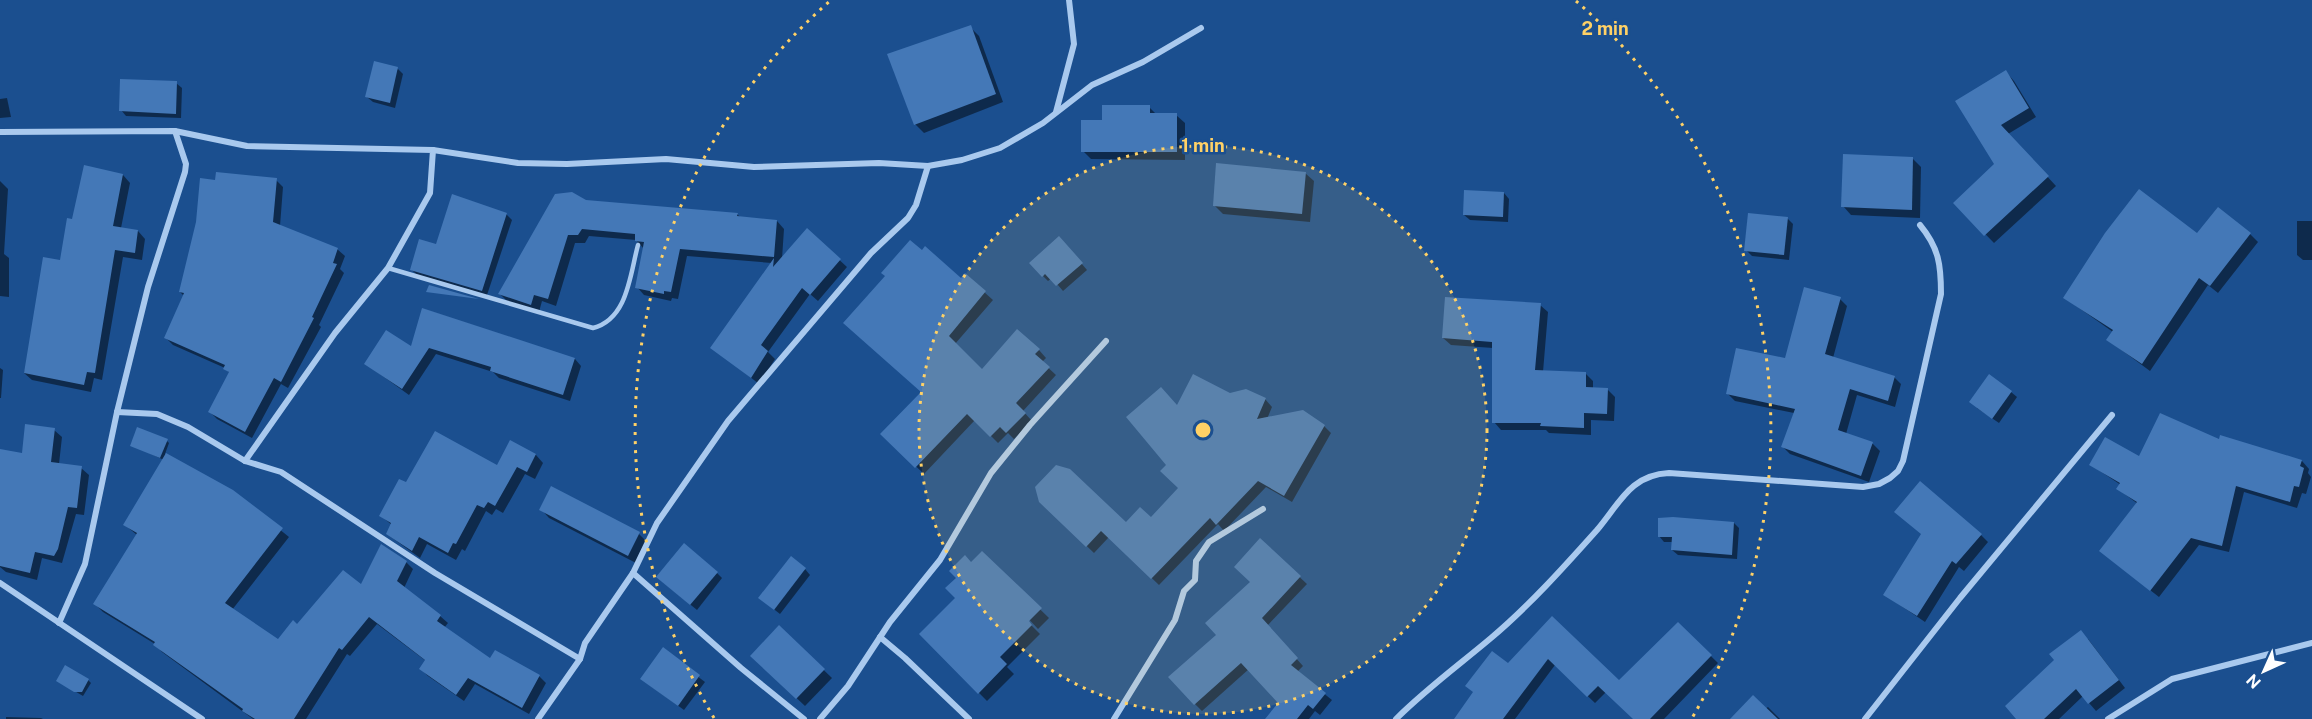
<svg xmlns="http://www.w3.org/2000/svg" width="2312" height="719" viewBox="0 0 2312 719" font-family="'Public Sans',sans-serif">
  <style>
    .shadow { fill: #0007 }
    .building { fill: #4478b7 }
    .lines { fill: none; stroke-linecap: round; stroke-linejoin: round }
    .service { stroke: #a9c9ee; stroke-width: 4.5 }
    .minor { stroke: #a9c9ee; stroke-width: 6 }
    .ring { fill: none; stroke: #ffd166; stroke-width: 3; stroke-dasharray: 3 6 }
    .centre { fill: #ffd166; stroke: #1b4f8f; stroke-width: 3 }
    .ring-label { font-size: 18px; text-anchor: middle; font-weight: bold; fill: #ffd166; stroke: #1b4f8f; stroke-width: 5; stroke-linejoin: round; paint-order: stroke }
  </style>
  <rect width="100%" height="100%" fill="#1b4f8f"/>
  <g class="shadow">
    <polygon points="970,27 979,36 1003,102 924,133 915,124"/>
    <polygon points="398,69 403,74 395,108 373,102 367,97"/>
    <polygon points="2006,72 2014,81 2036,117 2008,134 2056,186 1994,243 1955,203 1996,165"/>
    <polygon points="176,83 182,88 181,118 126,116 121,110"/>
    <polygon points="7,98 11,117 0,118 0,99"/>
    <polygon points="1149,107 1157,115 1176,115 1185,123 1185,160 1091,159 1083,151 1103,121"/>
    <polygon points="1913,159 1921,167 1920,218 1851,215 1843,206"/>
    <polygon points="1305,173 1314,181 1310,222 1223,214 1214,205"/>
    <polygon points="123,175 130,183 121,228 138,231 145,239 142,260 123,257 102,380 94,378 91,392 32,380 24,373 74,221"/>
    <polygon points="276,180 283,187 280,226 337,249 345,256 340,269 344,273 319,325 321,327 288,388 281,384 252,438 217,419 209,411 230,373 225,368 173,345 166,338 184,296 180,292 217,181"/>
    <polygon points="0,181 8,189 4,254 9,258 9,297 0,296"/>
    <polygon points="1504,193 1509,199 1508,222 1470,220 1464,215"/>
    <polygon points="585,201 737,214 741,218 777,221 784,229 782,259 807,230 847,267 818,301 810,294 768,352 775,359 759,384 712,347 772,263 687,256 678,299 672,298 671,301 644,295 637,287 644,249 636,240 589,236 585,243 575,243 556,306 542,301 539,312 507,301 500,294"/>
    <polygon points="506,214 512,220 487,295 417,275 411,269 437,246"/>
    <polygon points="1787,218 1793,224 1789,260 1752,256 1746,250"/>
    <polygon points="2297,221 2312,221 2312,260 2303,260 2297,255"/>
    <polygon points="2250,234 2258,242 2218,293 2208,285 2150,371 2108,340 2113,332 2065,298 2198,235"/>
    <polygon points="1065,244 1087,270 1063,291 1052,278 1048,281 1043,276"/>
    <polygon points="965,275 993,300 955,344 982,371 1039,350 1046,358 1042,362 1056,375 1023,411 1032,421 1014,439 1008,433 998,443 975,420 924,474 882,434 923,392 961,280"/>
    <polygon points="1840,299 1847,306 1833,358 1894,377 1901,384 1895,407 1857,395 1846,434 1873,444 1880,451 1869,482 1790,454 1783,447 1794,413 1735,401 1728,394 1786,360"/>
    <polygon points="1540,305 1548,312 1543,372 1586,374 1593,381 1593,389 1607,389 1615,397 1614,421 1591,420 1591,435 1549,433 1546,430 1501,430 1494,422 1493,348 1451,345 1443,338"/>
    <polygon points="423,309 575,359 581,366 570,401 499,378 493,372 436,354 409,395 366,364 412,349"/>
    <polygon points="0,368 3,370 1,398 0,398"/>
    <polygon points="2011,392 2017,397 1999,423 1977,408"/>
    <polygon points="1229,394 1265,399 1272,407 1267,419 1324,426 1331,433 1292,502 1266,487 1224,531 1218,524 1159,585 1109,537 1094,553 1041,502 1126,524 1152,519 1180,489 1168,465 1178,407"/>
    <polygon points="54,430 62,437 59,464 81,468 89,475 84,515 76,514 62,563 42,558 37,580 6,572 0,567 0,451 23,455"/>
    <polygon points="167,441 169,443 165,454 232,491 289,537 232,610 279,641 297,626 406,562 413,569 404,588 440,616 448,623 444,628 491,660 539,676 546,683 529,714 475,684 464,701 428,676 421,669 426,661 377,624 350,656 347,654 306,719 253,719 162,652 155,644 103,612 95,604 137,535 125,525 164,460 132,445"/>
    <polygon points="2220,441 2302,461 2309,469 2308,473 2311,477 2306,494 2302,493 2297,508 2244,492 2229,552 2199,545 2159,597 2109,558 2138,504 2118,489 2121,485 2091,465 2139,458"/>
    <polygon points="511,442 536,455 543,463 535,479 525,474 503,513 496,509 492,515 486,511 465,551 462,549 456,560 427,544 420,558 387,534 392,525 381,516 407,484 498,468"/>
    <polygon points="541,509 639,534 647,542 636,563 549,518"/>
    <polygon points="1734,523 1739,528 1737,559 1678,555 1672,550 1673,542 1664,542 1659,536"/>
    <polygon points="1981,535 1988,542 1964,571 1959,567 1925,622 1885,595"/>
    <polygon points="1261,541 1307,584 1267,626 1303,666 1297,672 1332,700 1320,715 1315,711 1309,719 1279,719 1280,703 1249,669 1202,711 1195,704 1218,635 1252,583"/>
    <polygon points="982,553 1049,618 1038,629 1025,615 1023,617 1040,634 1007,667 1014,674 987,701 921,634 957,598 971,564"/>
    <polygon points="805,569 810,575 780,614 766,603"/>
    <polygon points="717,573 722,578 697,610 663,582"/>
    <polygon points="1552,619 1619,682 1678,624 1718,663 1664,719 1635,719 1606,692 1595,703 1555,665 1515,719 1455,719"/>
    <polygon points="779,627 832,678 805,706 752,656"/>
    <polygon points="2088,639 2125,688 2096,711 2083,696 2059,719 2019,719"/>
    <polygon points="663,650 705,682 684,710 648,684"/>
    <polygon points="88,680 91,683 83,696 61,683"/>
    <polygon points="1768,707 1780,719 1732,719 1765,709"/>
    <polygon points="6,717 41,718 43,719 6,719"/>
  </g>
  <g class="building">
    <polygon points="971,25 996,94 914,125 887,54"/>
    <polygon points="374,61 398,67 390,103 365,97"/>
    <polygon points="2006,70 2029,108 2001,125 2049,176 1984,236 1953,203 1994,164 1955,101"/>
    <polygon points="120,79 177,81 176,114 119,111"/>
    <polygon points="1102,105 1150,105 1150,113 1177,113 1177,152 1081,152 1081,120 1102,120"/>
    <polygon points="1843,154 1913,157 1912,210 1841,207"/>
    <polygon points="1216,163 1306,172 1302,214 1213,206"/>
    <polygon points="84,165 123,174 113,226 138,230 135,253 115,250 95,373 87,372 84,385 24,373 43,257 60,260 67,218 72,219"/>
    <polygon points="216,172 277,178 273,222 338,248 333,263 337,264 312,317 314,318 281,382 274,378 245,432 208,412 229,372 223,369 225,365 164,338 184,293 179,292 196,222 200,178 215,180"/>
    <polygon points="2139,189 2197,233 2218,207 2251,233 2210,286 2199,278 2142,364 2106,340 2113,330 2063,298 2105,233"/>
    <polygon points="1464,190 1504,192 1503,217 1463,215"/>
    <polygon points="572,192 586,200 738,213 737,216 777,220 774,257 680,249 671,292 664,291 664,294 635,288 644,242 635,241 635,234 582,229 578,235 568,235 548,299 534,295 531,305 498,294 555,194"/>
    <polygon points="452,194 507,213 482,291 410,270 419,239 436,244"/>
    <polygon points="1748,213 1788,217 1784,255 1744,251"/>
    <polygon points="807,228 841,259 810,295 802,288 761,345 768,351 751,378 710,348 774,258 773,267"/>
    <polygon points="1059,236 1083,263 1056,286 1045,274 1042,277 1029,263"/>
    <polygon points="910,240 922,250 925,246 961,278 965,273 986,291 949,336 982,369 1017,329 1040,349 1035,354 1050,367 1016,403 1026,413 1006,433 1000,427 990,437 967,414 915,468 880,434 921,392 843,323 885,276 881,273"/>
    <polygon points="429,285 479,299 426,292"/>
    <polygon points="1804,287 1841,297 1825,354 1895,376 1888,401 1850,389 1838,430 1873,442 1861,476 1781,447 1795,409 1726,394 1736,348 1785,358"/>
    <polygon points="1445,297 1541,303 1535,370 1586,372 1586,387 1608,388 1607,414 1584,413 1584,428 1540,426 1541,423 1492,423 1492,342 1442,338"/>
    <polygon points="422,308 575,358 563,395 490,371 491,367 429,348 402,389 364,364 386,330 411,346"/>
    <polygon points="1193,374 1230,393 1246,389 1266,398 1257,419 1303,410 1325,425 1284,496 1258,481 1216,525 1210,518 1151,579 1101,531 1086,547 1039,502 1035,487 1056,465 1070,469 1126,522 1140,507 1151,517 1178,488 1160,471 1166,465 1126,417 1161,387 1177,405"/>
    <polygon points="1989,374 2012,391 1992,419 1969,402"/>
    <polygon points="2160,413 2219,439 2220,435 2302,460 2300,466 2304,468 2299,487 2294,486 2290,502 2236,486 2222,546 2191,538 2150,591 2099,551 2137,502 2116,489 2120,483 2089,465 2105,437 2139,456"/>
    <polygon points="25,424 55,428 51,462 82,466 77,508 68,507 58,549 54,556 35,552 30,573 0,566 0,449 22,453"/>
    <polygon points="137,427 168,439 160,458 130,446"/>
    <polygon points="435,431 497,465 510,440 536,454 527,472 517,467 495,506 488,502 484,508 477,505 456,544 453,543 448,553 419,537 412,551 386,534 391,523 379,516 399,479 406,482"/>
    <polygon points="166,453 233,490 283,528 225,603 278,639 293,620 297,624 343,570 361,584 381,544 407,561 397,581 441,615 437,621 490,658 495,650 540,675 522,708 468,678 456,695 419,669 425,660 369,617 342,650 339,648 294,719 255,719 242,711 243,709 153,645 155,642 93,604 137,533 123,525"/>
    <polygon points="1920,481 1982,534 1956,564 1952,561 1917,616 1883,595 1921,534 1894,512"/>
    <polygon points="551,486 640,532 628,556 539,510"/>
    <polygon points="1673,517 1734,522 1732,555 1671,550 1672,537 1658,537 1658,518"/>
    <polygon points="1260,538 1301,576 1262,618 1298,658 1291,665 1326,693 1313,709 1308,705 1297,719 1265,719 1278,703 1241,663 1194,705 1168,677 1216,635 1205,623 1250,582 1234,567"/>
    <polygon points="684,543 718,572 690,605 656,577"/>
    <polygon points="982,551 1042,608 1029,621 1032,625 1000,657 1007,664 978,694 919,634 955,598 945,588 956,578 949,571 965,555 971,562"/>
    <polygon points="791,556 806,568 774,610 758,598"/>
    <polygon points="1552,616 1619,680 1678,622 1712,655 1650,719 1633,719 1598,686 1587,697 1548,659 1503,719 1454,719 1473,692 1465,686 1492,651 1508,663"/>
    <polygon points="779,625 825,669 796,699 750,656"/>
    <polygon points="2081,630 2119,680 2088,704 2076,689 2044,719 2016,719 2005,706 2054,660 2049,654"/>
    <polygon points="663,647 700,675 678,706 640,679"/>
    <polygon points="65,665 89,679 82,692 74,692 56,681"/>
    <polygon points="1753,695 1778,719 1730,719"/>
  </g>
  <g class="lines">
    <path class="service" d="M 388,268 L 593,328 C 628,319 630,274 638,245"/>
    <g class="minor">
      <polyline points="1056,112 1074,44 1069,0"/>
      <polyline points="175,131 247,146 433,150 430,193 388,268 335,333 245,461"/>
      <polyline points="0,132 175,131 186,164 185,172 148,287 117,412 85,564 59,623"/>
      <polyline points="433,150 518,163 567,164 666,159 754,167 879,163 928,166 962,160 1000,148 1043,123 1092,85 1143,62 1201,28"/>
      <polyline points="117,412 157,414 188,427 245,461 281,472 435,573 580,659"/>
      <polyline points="633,573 741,668 804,719"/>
      <polyline points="0,583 202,719"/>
      <polyline points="880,637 905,658 969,719"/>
      <polyline points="538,719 580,659 585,643 633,573 657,523 728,421 871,253 908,218 916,205 928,166"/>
      <polyline points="820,719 848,686 890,622 940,560 991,473 1030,425 1106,341"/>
      <polyline points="1114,719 1175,620 1184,591 1195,580 1196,561 1209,542 1263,509"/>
      <path d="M 1396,719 C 1426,689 1459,665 1491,638 C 1529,606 1564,567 1597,530 C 1620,503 1630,475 1669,473 L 1863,487 L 1879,484 L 1890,478 L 1898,471 L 1903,461 L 1941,294 C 1941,265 1939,248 1920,225"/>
      <polyline points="1865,719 1960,598 2112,415"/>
      <polyline points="2108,719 2172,679 2312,643"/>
    </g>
  </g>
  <circle cx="1203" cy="430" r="284" fill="#ffd166" fill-opacity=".12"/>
  <g class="ring">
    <circle cx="1203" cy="430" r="284"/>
    <path d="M714 718A568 568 0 0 1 830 1M1576 1A568 568 0 0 1 1692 718"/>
  </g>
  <circle cx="1203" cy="430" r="9" class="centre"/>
  <g class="ring-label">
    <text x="1605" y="35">2 min</text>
    <text x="1203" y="152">1 min</text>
  </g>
  <g transform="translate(2264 671) rotate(225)" stroke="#1b4f8f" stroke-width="4.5" paint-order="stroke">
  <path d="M0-4.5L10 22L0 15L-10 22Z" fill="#ffffff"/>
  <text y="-9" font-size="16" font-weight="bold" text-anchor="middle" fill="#ffffff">N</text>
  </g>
</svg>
